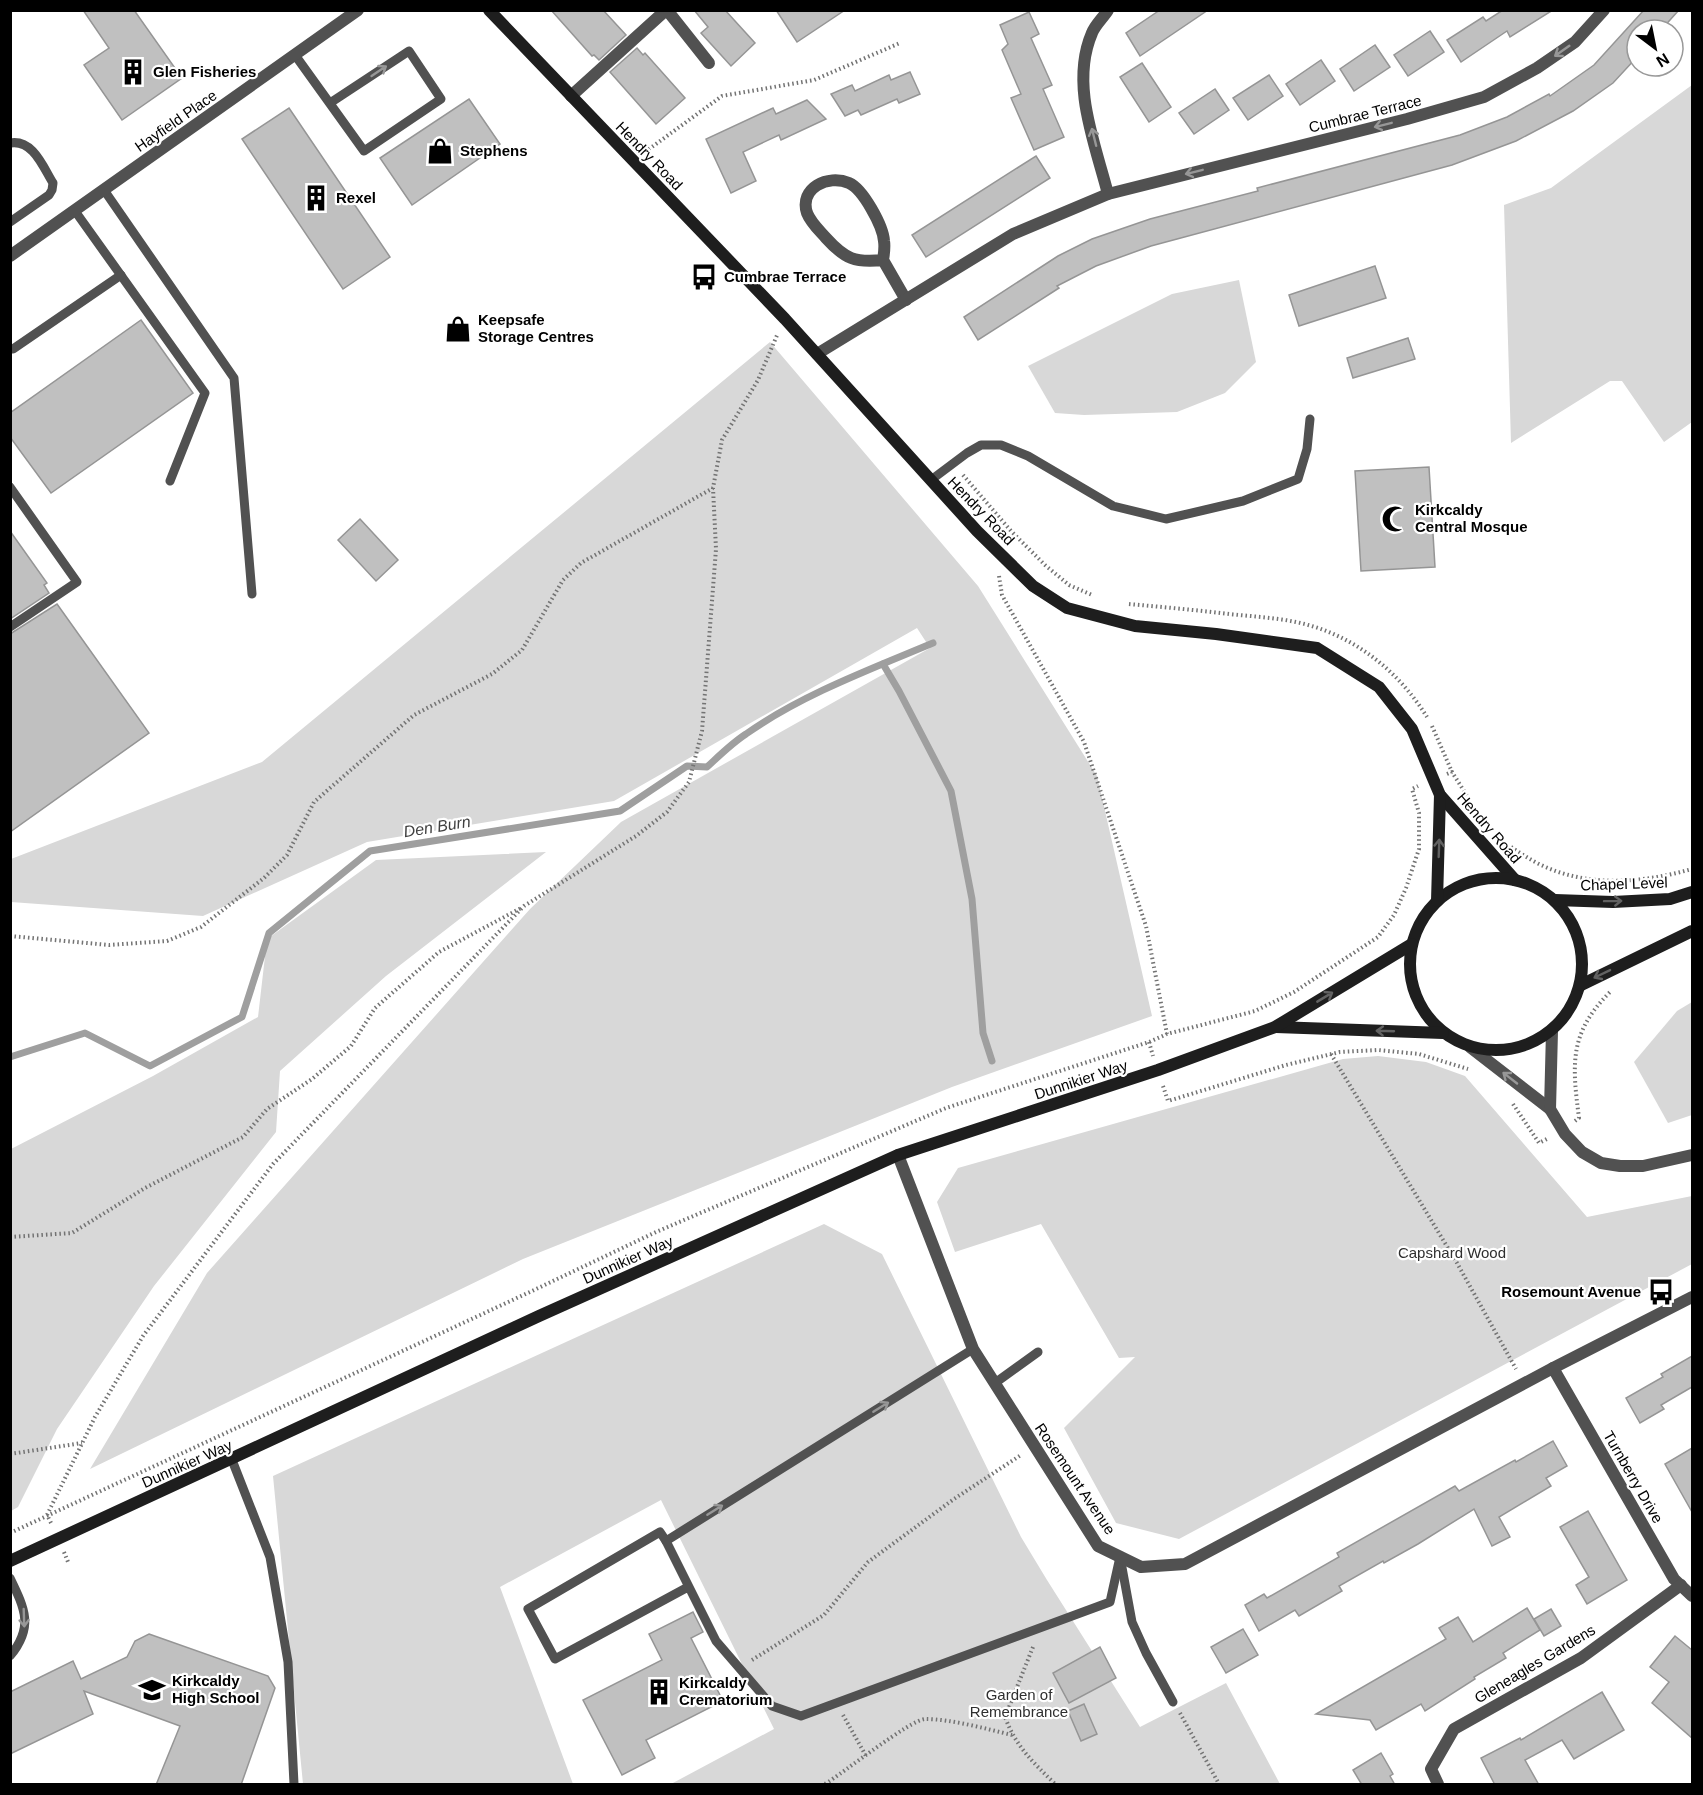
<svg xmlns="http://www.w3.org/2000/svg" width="1703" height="1795" viewBox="0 0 1703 1795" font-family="Helvetica,sans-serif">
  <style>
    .green { fill: #d8d8d8 }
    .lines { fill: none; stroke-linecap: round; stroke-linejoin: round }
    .stream { stroke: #9f9f9f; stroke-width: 7 }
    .building { fill: #c0c0c0; stroke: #959595; stroke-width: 1.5 }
    .path { stroke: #737373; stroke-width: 4; stroke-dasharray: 1.5 3; stroke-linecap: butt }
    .lane { stroke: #515151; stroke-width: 9 }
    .street { stroke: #515151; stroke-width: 12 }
    .secondary { stroke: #1e1e1e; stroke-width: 12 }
    .oneway { stroke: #979797 }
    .oneway2 { stroke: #626262 }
    .labels { text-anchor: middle; stroke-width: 4.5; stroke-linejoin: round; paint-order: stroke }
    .poi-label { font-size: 15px; font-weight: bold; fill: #000; stroke: #fff; text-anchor: start }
    .street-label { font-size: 15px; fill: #000; stroke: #fff }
    .park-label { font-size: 15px; fill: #2f2f2f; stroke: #fff }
    .water-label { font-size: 16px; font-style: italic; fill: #404040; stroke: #fff }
  </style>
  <rect width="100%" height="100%" fill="#fff"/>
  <g class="green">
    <polygon points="1692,85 1692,422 1664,442 1622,381 1610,381 1511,443 1504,205 1551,188"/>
    <polygon points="1239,280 1256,362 1225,393 1177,412 1084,415 1055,413 1028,366 1172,294"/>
    <polygon points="770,342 978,586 1097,776 1152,1016 952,1087 523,1259 90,1469 207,1273 530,909 621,822 930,648 917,628 614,801 367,842 203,916 11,902 11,859 262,762"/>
    <polygon points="546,852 386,976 280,1071 276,1132 154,1286 57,1429 18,1507 11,1511 11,1149 153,1076 258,1017 267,939 376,860"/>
    <polygon points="1692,1002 1692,1115 1668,1123 1634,1062 1677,1011"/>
    <polygon points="1378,1056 1426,1062 1465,1076 1587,1217 1692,1196 1692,1264 1179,1539 1116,1523 1064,1428 1135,1357 1119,1358 1041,1224 955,1252 937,1202 958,1168 1343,1059"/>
    <polygon points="824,1224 882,1254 1021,1537 1047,1580 1140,1727 1226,1683 1280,1784 671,1784 774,1729 661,1500 500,1587 573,1784 303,1784 273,1476"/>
  </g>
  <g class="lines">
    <g class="stream">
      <polyline points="883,664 899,691 951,791 972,899 983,1033 992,1061"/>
      <path d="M 10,1057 L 85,1033 L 150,1066 L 242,1017 L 269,933 L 370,851 L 620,811 L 687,766 L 707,767 C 719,756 732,743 746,734 C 801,695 871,669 933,643"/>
    </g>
  </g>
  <g class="building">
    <polygon points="83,10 134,10 182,78 122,120 84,65 109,48"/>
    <polygon points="551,10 603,10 626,35 599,60 594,55 592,56"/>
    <polygon points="694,10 725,10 755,43 731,66 701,33 708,27"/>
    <polygon points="776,10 845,10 797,42"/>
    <polygon points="1160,10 1208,10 1140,56 1126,33"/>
    <polygon points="1503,10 1553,10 1510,37 1507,31 1461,62 1447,40 1483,17 1486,21"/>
    <polygon points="1644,10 1679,10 1661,30 1637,30 1637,57 1613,83 1573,111 1516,141 1452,165 1151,246 1096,266 1057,286 1059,288 978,340 964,317 1058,256 1092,239 1150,219 1258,191 1257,188 1460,135 1507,117 1549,94 1550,96 1594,65"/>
    <polygon points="1029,12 1039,34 1031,38 1052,85 1043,89 1064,137 1034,150 1011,98 1021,94 1002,50 1008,44 1000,25"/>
    <polygon points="1430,31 1444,52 1408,76 1394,55"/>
    <polygon points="1375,45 1390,67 1354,91 1340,69"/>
    <polygon points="637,48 643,55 645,53 685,98 656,124 610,72"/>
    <polygon points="1321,60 1335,81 1300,105 1286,84"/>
    <polygon points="1142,63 1171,107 1149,122 1120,77"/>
    <polygon points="910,72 920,94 899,103 897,99 861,115 858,110 845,116 831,94 852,85 855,91 889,75 891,80"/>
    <polygon points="1269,75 1283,96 1248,120 1233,98"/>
    <polygon points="1215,89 1229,110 1194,134 1179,113"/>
    <polygon points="469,99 500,144 412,205 380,158"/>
    <polygon points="807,100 826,119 781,140 779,135 743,152 756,181 731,193 706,139 773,108 776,114"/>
    <polygon points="289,108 390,257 343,289 242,139"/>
    <polygon points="1036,156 1050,178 926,257 912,235"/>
    <polygon points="1375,266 1386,298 1299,326 1289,295"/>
    <polygon points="141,320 193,393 51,493 10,437 10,413"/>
    <polygon points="1408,338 1415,359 1353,378 1347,358"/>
    <polygon points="1429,467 1435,567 1361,571 1355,471"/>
    <polygon points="360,519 398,560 376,581 338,540"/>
    <polygon points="10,531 47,583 44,585 49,593 10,619"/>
    <polygon points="57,604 149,733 10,832 10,634"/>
    <polygon points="1692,1356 1692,1387 1661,1405 1664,1409 1640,1423 1626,1398 1663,1377 1661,1374"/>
    <polygon points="1553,1441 1567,1466 1546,1478 1551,1486 1499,1517 1510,1537 1492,1546 1474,1509 1418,1544 1384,1563 1383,1561 1339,1586 1342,1591 1299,1616 1295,1610 1259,1631 1245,1605 1264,1594 1267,1598 1339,1557 1337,1553 1455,1486 1459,1491 1515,1460 1516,1462"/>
    <polygon points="1692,1448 1692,1512 1665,1464"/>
    <polygon points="1588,1511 1627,1580 1587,1604 1576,1585 1589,1577 1560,1527"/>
    <polygon points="1527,1608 1540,1630 1503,1653 1506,1658 1474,1677 1475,1679 1425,1711 1421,1704 1376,1730 1370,1720 1316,1714 1446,1639 1439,1628 1458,1617 1473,1642"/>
    <polygon points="1551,1609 1561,1626 1544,1636 1534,1619"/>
    <polygon points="693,1612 703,1632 691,1638 723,1701 646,1740 655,1758 622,1775 583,1700 662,1660 649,1634"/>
    <polygon points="1243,1629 1258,1655 1226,1673 1211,1647"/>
    <polygon points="149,1634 268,1676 275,1688 241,1785 156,1785 180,1726 84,1691 93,1714 10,1754 10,1692 73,1661 81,1679 127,1657 135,1641"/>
    <polygon points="1675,1636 1692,1650 1692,1738 1652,1703 1669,1682 1650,1667"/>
    <polygon points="1100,1647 1116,1678 1069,1703 1053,1673"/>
    <polygon points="1602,1692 1624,1730 1574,1759 1562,1740 1525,1760 1539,1785 1495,1785 1481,1758 1520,1738 1521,1740"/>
    <polygon points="1084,1704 1097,1734 1081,1741 1068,1711"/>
    <polygon points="1381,1753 1393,1774 1390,1776 1395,1785 1362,1785 1353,1770"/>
  </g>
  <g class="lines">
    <g class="path">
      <polyline points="645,152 722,96 814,80 900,43"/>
      <polyline points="963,475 1011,531 1045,565 1069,585 1092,595"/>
      <polyline points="999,576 1002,595 1084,742 1146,926 1167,1034"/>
      <path d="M 1129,604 C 1162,607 1196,610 1229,614 C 1258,617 1287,618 1315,627 C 1362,642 1401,675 1427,717"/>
      <polyline points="1432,726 1452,772"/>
      <polyline points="1447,774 1452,772 1469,799"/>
      <path d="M 1511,847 C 1520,853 1529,859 1539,864 C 1588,888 1642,883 1692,869"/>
      <polyline points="10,936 109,945 167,941 201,927 264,878 287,855 314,802 414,715 492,674 522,650 563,580 581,563 713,488"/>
      <polyline points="1149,1042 1153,1056"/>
      <polyline points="1331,1054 1457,1263 1516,1369"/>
      <polyline points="1163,1086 1168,1101 1286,1065 1340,1052 1378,1050 1419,1054 1468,1069"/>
      <polyline points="1513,1104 1539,1143 1549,1138"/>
      <path d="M 1575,1121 L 1579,1118 C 1572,1064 1569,1033 1610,992"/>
      <polyline points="10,1237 72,1233 145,1188 243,1137 267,1109 312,1079 351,1046 375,1008 439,952 521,908"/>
      <polyline points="10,1454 82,1443"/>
      <polyline points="51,1523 47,1515 95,1417 143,1336 273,1164 524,906 636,836 667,812 689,782 702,731 716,549 713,488 722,440 758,380 778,333"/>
      <polyline points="10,1533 532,1291 656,1232 946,1108 1149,1042 1167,1034 1255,1011 1294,992 1378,937 1394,915 1406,888 1419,849 1419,813 1412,789 1418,786"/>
      <polyline points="64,1552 68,1562"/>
      <path d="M 1033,1647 L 1005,1717 C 1016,1747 1033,1762 1055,1784"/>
      <polyline points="752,1660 824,1615 868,1562 954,1499 1021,1455"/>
      <polyline points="1180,1713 1219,1784"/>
      <polyline points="843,1715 866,1756"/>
      <path d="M 825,1784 C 843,1773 910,1720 925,1719 C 951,1719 987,1729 1012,1735"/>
    </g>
    <g class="lane">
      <polyline points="295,55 364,151 441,99 409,51 330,103"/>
      <path d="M 10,143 C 33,139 43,167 53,183 L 52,190 L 49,195 L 10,222"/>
      <polyline points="104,190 234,378 252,594"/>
      <polyline points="75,211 205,393 170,481"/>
      <polyline points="13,349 121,275"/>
      <polyline points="931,480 967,453 981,445 1001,445 1028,456 1113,506 1166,519 1243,501 1298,479 1307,449 1310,419"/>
      <polyline points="10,487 77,582 10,627"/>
      <polyline points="995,1383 1038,1352"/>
      <polyline points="232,1460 270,1557 288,1662 294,1784"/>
      <polyline points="666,1541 973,1349"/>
      <polyline points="1121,1562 1132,1622 1146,1653 1173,1702"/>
      <path d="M 10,1578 C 25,1609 34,1627 10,1656"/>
      <polyline points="688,1587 555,1659 528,1609 660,1532 666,1541 716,1641 772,1706 801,1716 1110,1602 1120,1557"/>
    </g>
    <g class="street">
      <polyline points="667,10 709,63"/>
      <polyline points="571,96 666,10"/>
      <path d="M 1108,194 C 1095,143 1070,84 1092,33 C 1095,25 1103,18 1108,10"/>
      <polyline points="10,256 358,10"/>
      <path d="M 883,260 C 884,254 885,247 884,241 C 883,226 863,189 849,183 C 828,174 799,188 807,213 C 811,223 819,230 826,238 C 845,259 855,263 883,260 L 906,300"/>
      <polyline points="817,354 1013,234 1108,194 1407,119 1484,97 1537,68 1575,42 1604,10"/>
      <polyline points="1470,1047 1550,1109 1565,1134 1582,1152 1601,1163 1620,1166 1643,1166 1692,1155"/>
      <polyline points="1550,1109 1552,1031"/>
      <polyline points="898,1155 973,1349 1098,1546 1141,1567 1185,1564 1553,1368 1692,1297"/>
      <polyline points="1553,1368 1674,1579 1692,1596"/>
      <polyline points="1438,1784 1431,1769 1454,1729 1581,1658 1681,1585"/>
    </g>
    <g class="secondary">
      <polyline points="489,10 785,319 977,531 1033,586 1067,608 1135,626 1216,634 1317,648 1379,687 1412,729 1440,795 1515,880"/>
      <circle cx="1496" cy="964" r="86"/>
      <polyline points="1555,900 1613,902 1670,899 1692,892"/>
      <polyline points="1437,901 1440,795"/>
      <polyline points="1581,985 1692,931"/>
      <polyline points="1276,1027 1443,1033"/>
      <polyline points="10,1561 539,1316 898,1155 1158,1070 1275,1027 1412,944"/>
    </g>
  </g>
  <defs><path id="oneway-shaft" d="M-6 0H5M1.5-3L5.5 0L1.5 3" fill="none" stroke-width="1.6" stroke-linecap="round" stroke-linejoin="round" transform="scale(1.5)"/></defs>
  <g class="oneway">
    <use href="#oneway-shaft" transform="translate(1562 51) rotate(145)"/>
    <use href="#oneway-shaft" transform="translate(379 71) rotate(-34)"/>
    <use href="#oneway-shaft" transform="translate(1383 125) rotate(166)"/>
    <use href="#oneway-shaft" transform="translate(1094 137) rotate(-104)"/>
    <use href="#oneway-shaft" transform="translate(1194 172) rotate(166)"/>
    <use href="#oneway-shaft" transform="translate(1510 1078) rotate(-142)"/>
    <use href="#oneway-shaft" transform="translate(881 1407) rotate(-32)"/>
    <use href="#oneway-shaft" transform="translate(715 1510) rotate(-32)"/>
    <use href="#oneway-shaft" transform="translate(24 1618) rotate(88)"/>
  </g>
  <g class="oneway2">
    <use href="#oneway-shaft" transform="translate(1439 848) rotate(-88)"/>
    <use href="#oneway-shaft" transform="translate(1613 901) rotate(-1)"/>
    <use href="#oneway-shaft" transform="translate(1602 974) rotate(154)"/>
    <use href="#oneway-shaft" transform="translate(1325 997) rotate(-31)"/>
    <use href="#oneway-shaft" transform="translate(1385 1031) rotate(-178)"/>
  </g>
  <defs>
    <g id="building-bare" transform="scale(2.07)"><path d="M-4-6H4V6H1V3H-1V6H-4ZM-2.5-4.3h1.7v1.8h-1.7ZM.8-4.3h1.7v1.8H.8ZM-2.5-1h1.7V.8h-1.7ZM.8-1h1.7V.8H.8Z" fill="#000" stroke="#fff" stroke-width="2.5" paint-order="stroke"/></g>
    <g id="shop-bare" transform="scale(2.07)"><path d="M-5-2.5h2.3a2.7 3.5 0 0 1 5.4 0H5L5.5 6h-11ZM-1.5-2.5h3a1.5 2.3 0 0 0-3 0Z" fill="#000" stroke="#fff" stroke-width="2.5" paint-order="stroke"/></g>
    <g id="bus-bare" transform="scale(2.07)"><path d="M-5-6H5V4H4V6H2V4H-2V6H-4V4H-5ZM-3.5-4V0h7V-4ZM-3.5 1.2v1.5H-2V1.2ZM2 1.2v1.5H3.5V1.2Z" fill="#000" stroke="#fff" stroke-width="2.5" paint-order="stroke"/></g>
    <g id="mosque-bare" transform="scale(2.07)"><path d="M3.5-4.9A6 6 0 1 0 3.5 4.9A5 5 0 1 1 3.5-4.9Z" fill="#000" stroke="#fff" stroke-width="2.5" paint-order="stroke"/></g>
    <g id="school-bare" transform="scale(2.07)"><path d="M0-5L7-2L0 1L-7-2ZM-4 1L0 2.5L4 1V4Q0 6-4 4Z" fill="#000" stroke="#fff" stroke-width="2.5" paint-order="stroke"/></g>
  </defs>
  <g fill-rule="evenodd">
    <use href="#building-bare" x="133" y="72"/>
    <use href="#shop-bare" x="440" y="151"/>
    <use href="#building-bare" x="316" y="198"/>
    <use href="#bus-bare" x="704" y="277"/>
    <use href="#shop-bare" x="458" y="329"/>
    <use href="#mosque-bare" x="1395" y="519"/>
    <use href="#bus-bare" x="1661" y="1292"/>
    <use href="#school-bare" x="152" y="1690"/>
    <use href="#building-bare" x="659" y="1692"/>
  </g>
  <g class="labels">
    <g class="poi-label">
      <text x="153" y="77">Glen Fisheries</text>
      <text x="460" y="156">Stephens</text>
      <text x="336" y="203">Rexel</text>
      <text x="724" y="282">Cumbrae Terrace</text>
      <text x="478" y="325">Keepsafe<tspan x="478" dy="17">Storage Centres</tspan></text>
      <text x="1415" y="515">Kirkcaldy<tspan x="1415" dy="17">Central Mosque</tspan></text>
      <text x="1641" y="1297" text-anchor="end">Rosemount Avenue</text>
      <text x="172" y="1686">Kirkcaldy<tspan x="172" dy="17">High School</tspan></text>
      <text x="679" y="1688">Kirkcaldy<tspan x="679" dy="17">Crematorium</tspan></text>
    </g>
    <g class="street-label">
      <text transform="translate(1365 114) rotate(-14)" y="5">Cumbrae Terrace</text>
      <text transform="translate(176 121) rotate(-35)" y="5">Hayfield Place</text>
      <text transform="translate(649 156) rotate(46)" y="5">Hendry Road</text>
      <text transform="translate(981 511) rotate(46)" y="5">Hendry Road</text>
      <text transform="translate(1489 828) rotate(49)" y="5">Hendry Road</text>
      <text transform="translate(1624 884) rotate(-2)" y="5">Chapel Level</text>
      <text transform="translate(1081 1080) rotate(-18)" y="5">Dunnikier Way</text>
      <text transform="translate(628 1260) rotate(-24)" y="5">Dunnikier Way</text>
      <text transform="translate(187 1464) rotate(-24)" y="5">Dunnikier Way</text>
      <text transform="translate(1633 1477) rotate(60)" y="5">Turnberry Drive</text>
      <text transform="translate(1075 1479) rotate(56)" y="5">Rosemount Avenue</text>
      <text transform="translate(1535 1664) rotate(-31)" y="5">Gleneagles Gardens</text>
    </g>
    <g class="park-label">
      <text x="1452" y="1258">Capshard Wood</text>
      <text x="1019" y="1700">Garden of<tspan x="1019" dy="17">Remembrance</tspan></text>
    </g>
    <g class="water-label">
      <text transform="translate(437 826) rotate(-9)" y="6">Den Burn</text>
    </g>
  </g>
  <rect width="1703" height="1795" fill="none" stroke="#000000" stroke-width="24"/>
  <g transform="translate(1655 48) rotate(148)"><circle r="28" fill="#ffffff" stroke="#999999" stroke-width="1.5"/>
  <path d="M0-4.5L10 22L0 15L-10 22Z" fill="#000000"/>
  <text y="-9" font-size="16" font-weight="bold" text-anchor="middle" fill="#000000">N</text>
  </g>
</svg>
